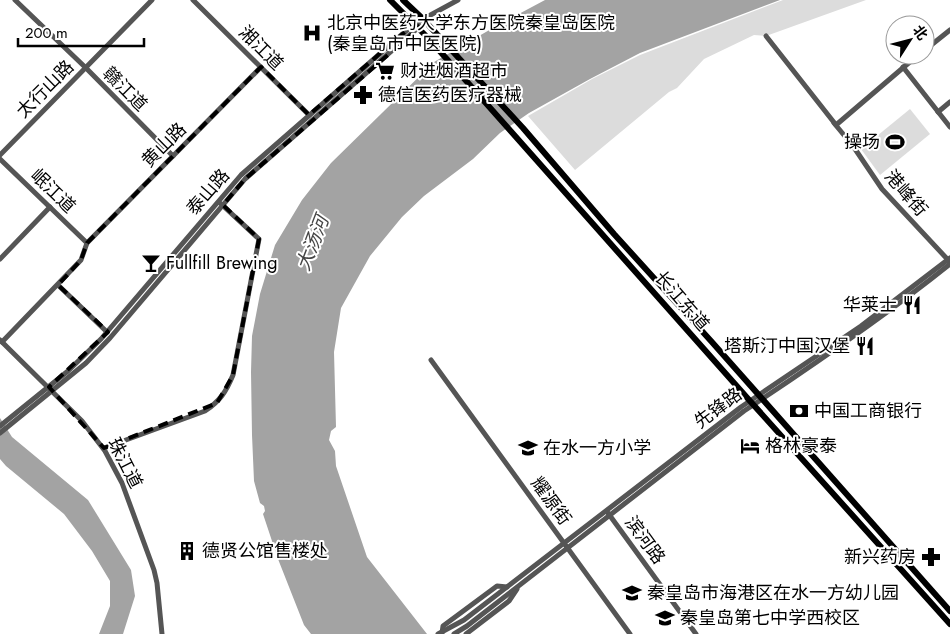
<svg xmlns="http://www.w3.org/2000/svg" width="950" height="634" viewBox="0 0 950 634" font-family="Jost,'Noto Sans SC',sans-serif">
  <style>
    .green { fill: #dcdcdc }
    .water { fill: #a3a3a3 }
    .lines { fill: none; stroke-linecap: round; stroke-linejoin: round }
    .minor { stroke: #555; stroke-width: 5 }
    .major { stroke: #000; stroke-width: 6 }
    .marked { fill: none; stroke: #000; stroke-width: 4; stroke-dasharray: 10 6; stroke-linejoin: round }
    .labels { text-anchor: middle; stroke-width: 4; stroke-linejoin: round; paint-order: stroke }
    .poi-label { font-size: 18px; fill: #000; stroke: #fff; text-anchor: start }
    .street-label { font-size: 18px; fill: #000; stroke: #fff }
    .water-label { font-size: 19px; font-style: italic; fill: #444; stroke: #fff }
  </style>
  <rect width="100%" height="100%" fill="#fff"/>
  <g class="green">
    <polygon points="783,0 866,0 766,36 754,35 704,59 677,88 669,92 575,170 528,116 592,79 640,55"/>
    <polygon points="910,109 930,134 880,175 861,149"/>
  </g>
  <g class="water">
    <polygon points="545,0 780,0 640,53 590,79 529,113 500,133 473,159 424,196 402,217 370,256 341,308 334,352 336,427 331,431 329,440 335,451 336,466 367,557 427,634 311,634 304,625 278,559 263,514 265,511 264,506 260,503 254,481 252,435 251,372 252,336 260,294 275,245 302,200 331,163 434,62 498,25"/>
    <polygon points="0,418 12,437 88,500 131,570 135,596 123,634 99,634 110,606 110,581 92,551 64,514 6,466 0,459"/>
  </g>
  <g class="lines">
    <g class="minor">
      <polyline points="15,0 86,68 173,156"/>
      <polyline points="193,0 309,115"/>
      <polyline points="766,36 836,125 918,55"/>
      <polyline points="925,50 950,30"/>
      <polyline points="903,67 950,127"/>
      <polyline points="938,112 950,102"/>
      <polyline points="834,123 853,146 882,189 950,262"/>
      <polyline points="0,155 152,0"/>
      <polyline points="0,159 87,243"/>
      <polyline points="0,259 50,207"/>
      <polyline points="58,285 107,332"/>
      <polyline points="0,340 82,421 105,451 122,483 154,570 157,583 162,634"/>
      <polyline points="2,342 81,260 87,243 261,67"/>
      <polyline points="431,360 630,634"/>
      <polyline points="0,426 68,371 101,339 241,175 414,24 458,0"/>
      <polyline points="0,433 86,363 110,338 245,179 420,26"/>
      <path d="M 104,448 L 205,411 C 220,401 226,392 233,375 L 259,239 L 220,203"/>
      <polyline points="608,513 696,634"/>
      <polyline points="442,633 443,626 497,586 507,587"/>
      <polyline points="438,634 464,620 741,407 861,326 950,258"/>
      <path d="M 454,634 L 467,626 L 744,411 C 815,364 884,317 950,264"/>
      <polyline points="466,634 509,601 517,589"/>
    </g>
    <g class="major">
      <polyline points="390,0 429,39 750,401 950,624"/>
      <polyline points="403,0 423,19 523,128 614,234 711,341 950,611"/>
    </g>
  </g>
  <path class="marked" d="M 414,24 L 419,28 L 245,179 L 223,205 L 259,239 L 233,375 L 217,403 L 104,448 L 49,387 L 108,332 L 58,285 L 81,260 L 87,243 L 261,67 L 309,115 Z"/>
  <defs>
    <g id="hospital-bare" transform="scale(1.5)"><path d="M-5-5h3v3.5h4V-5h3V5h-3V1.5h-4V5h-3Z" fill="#000" stroke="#fff" stroke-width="2.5" paint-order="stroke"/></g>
    <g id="supermarket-bare" transform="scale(1.5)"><path d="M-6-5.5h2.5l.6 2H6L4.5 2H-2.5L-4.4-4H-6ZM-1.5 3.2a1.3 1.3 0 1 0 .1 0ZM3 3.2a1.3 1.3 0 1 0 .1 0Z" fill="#000" stroke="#fff" stroke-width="2.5" paint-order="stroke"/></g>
    <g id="pharmacy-bare" transform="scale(1.5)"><path d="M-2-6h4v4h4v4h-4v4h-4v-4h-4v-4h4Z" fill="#000" stroke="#fff" stroke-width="2.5" paint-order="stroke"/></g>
    <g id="stadium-bare" transform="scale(1.5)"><path d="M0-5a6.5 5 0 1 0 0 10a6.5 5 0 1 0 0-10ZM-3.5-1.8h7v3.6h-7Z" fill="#000" stroke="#fff" stroke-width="2.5" paint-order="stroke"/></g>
    <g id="bar-bare" transform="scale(1.5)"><path d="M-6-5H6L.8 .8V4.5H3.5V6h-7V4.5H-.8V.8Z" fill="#000" stroke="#fff" stroke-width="2.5" paint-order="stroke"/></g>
    <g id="restaurant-bare" transform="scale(1.5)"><path d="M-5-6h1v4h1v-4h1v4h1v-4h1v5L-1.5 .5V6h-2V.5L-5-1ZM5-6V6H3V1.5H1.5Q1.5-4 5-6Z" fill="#000" stroke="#fff" stroke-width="2.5" paint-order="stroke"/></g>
    <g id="bank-bare" transform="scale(1.5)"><path d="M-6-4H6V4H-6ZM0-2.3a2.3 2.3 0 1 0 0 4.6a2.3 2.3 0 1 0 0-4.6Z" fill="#000" stroke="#fff" stroke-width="2.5" paint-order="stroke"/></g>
    <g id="hotel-bare" transform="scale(1.5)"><path d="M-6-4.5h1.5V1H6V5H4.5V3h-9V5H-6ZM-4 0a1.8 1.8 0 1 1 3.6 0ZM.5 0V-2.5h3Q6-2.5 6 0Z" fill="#000" stroke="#fff" stroke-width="2.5" paint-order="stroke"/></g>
    <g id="school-bare" transform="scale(1.5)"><path d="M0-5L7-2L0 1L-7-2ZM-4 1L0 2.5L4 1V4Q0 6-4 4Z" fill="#000" stroke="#fff" stroke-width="2.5" paint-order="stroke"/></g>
    <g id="building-bare" transform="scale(1.5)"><path d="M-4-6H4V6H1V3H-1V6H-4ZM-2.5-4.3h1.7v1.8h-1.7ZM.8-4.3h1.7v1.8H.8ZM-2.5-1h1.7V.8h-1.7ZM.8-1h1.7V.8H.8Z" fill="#000" stroke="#fff" stroke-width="2.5" paint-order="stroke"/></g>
  </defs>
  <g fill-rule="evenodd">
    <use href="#hospital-bare" x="312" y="33"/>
    <use href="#supermarket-bare" x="385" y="71"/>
    <use href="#pharmacy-bare" x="363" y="95"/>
    <use href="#stadium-bare" x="895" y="142"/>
    <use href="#bar-bare" x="151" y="263"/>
    <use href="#restaurant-bare" x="912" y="305"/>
    <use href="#restaurant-bare" x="865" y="346"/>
    <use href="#bank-bare" x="799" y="411"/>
    <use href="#hotel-bare" x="750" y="446"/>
    <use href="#school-bare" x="528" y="448"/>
    <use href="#building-bare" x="187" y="551"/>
    <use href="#pharmacy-bare" x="931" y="557"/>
    <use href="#school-bare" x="632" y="593"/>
    <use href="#school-bare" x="665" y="618"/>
  </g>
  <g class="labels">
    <g class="poi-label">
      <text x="327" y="29">北京中医药大学东方医院秦皇岛医院<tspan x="327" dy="21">(秦皇岛市中医医院)</tspan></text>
      <text x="400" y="77">财进烟酒超市</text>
      <text x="378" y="101">德信医药医疗器械</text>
      <text x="880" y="148" text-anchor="end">操场</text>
      <text x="166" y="269">Fullfill Brewing</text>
      <text x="897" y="311" text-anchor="end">华莱士</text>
      <text x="850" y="352" text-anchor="end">塔斯汀中国汉堡</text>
      <text x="814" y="417">中国工商银行</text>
      <text x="765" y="452">格林豪泰</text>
      <text x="543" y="454">在水一方小学</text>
      <text x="202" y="557">德贤公馆售楼处</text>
      <text x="916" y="563" text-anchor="end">新兴药房</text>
      <text x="647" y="599">秦皇岛市海港区在水一方幼儿园</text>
      <text x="680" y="624">秦皇岛第七中学西校区</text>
    </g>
    <g class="street-label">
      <text transform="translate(261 48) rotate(45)" y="6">湘江道</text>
      <text transform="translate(45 89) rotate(-45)" y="6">太行山路</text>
      <text transform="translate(125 89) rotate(45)" y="6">赣江道</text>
      <text transform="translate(164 145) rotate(-45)" y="6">黄山路</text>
      <text transform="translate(53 191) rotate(44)" y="6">岷江道</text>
      <text transform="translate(208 192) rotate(-49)" y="6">泰山路</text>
      <text transform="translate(906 193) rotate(49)" y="6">港峰街</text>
      <text transform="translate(682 301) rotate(49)" y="6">长江东道</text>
      <text transform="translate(718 408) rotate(-37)" y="6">先锋路</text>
      <text transform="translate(125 463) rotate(63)" y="6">珠江道</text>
      <text transform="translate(551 501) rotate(54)" y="6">耀源街</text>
      <text transform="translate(645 540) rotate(54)" y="6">滨河路</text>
    </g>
    <g class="water-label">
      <text transform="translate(312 243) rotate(-69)" y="7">大汤河</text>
    </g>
  </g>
  <g transform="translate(910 40) rotate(54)"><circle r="24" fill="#ffffff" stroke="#999999"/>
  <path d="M0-4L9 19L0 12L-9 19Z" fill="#000000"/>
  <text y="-8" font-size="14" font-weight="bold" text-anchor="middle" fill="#000000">北</text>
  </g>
  <path d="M18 38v8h126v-8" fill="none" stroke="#000000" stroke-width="2.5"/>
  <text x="25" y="38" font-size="15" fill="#000000" stroke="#ffffff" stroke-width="4" paint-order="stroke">200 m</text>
</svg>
